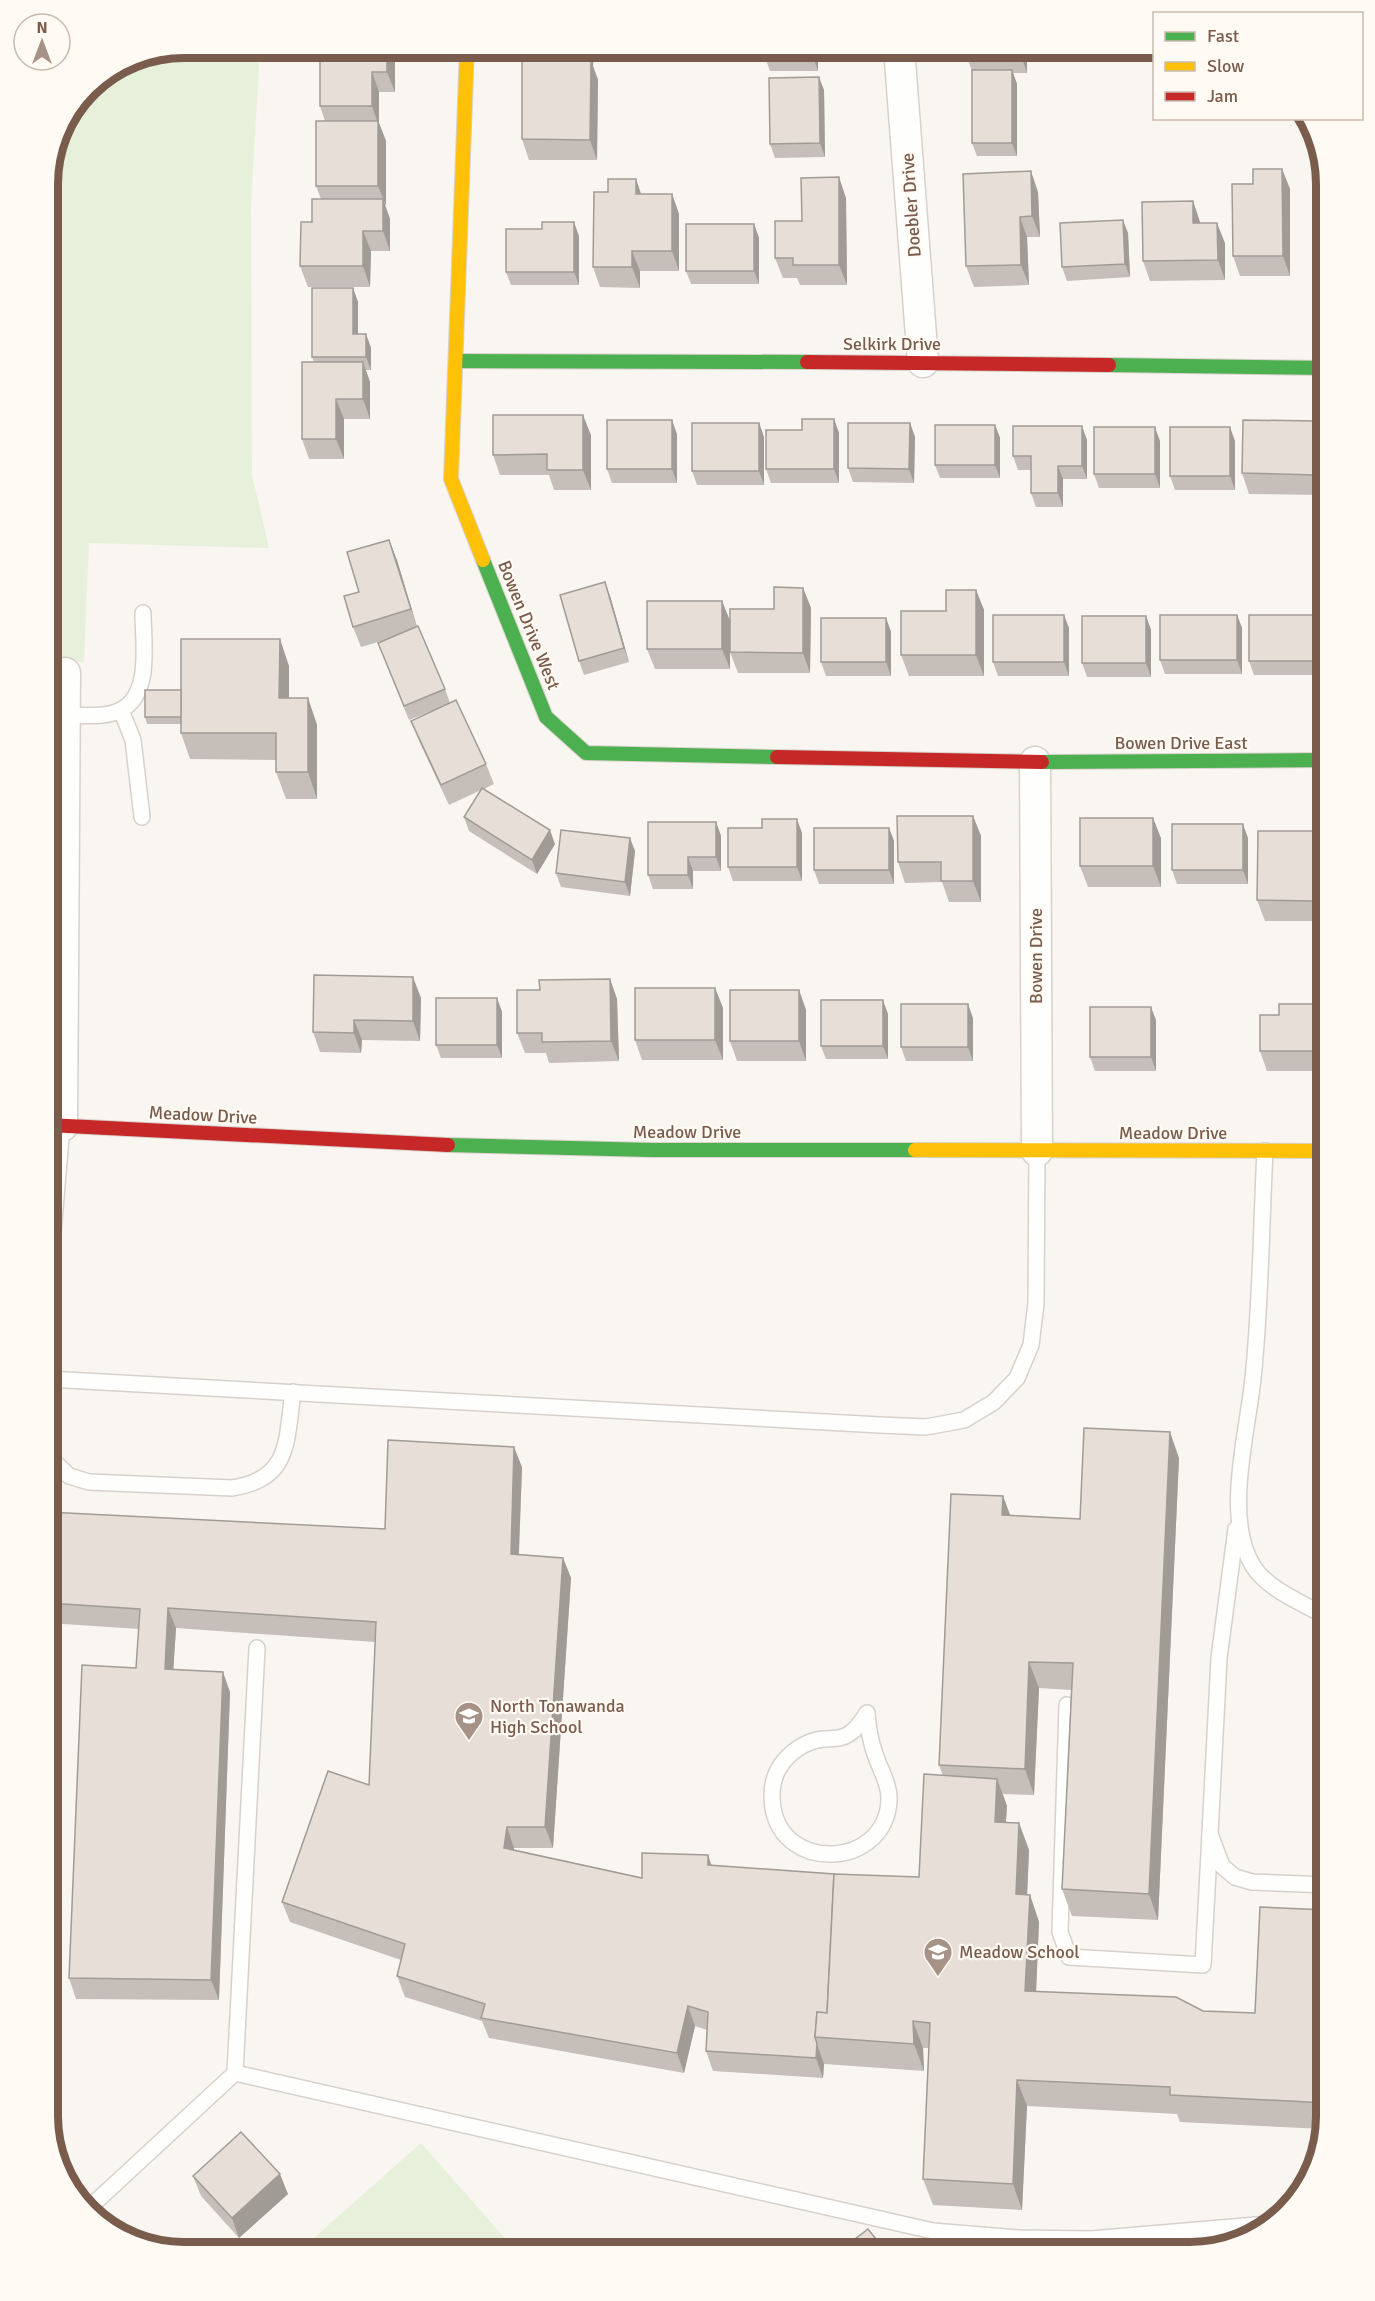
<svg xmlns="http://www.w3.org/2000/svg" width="1375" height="2301" viewBox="0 0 1375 2301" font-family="Signika,sans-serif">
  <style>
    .green { fill: #e7f0db }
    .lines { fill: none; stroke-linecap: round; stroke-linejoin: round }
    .lane-casing { stroke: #d7d1cb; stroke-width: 18 }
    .street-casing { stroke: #d7d1cb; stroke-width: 33 }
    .fast-casing { stroke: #d9d2cb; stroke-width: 16 }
    .slow-casing { stroke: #d9d2cb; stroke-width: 16 }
    .jam-casing { stroke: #d9d2cb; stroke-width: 16 }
    .lane { stroke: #fefefd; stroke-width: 15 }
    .street { stroke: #fefefd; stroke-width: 30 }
    .fast { stroke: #4caf50; stroke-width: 14 }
    .slow { stroke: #ffc107; stroke-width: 14 }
    .jam { stroke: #c62828; stroke-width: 14 }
    .wall { fill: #c6bfb9 }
    .shaded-wall { fill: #a19b96 }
    .building { fill: #e6ded7; stroke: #a19b96; stroke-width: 1.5 }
    .labels { text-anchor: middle; stroke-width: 4.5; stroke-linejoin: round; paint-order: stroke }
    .street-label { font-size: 18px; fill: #7a5c4d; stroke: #fffaf3 }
    .poi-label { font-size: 18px; fill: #7a5c4d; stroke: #fffaf3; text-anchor: start }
    .rim { fill: none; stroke: #7a5c4d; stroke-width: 8 }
  </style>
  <rect width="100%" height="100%" fill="#f9f5f0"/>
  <g class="green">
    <polygon points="184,48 260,48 251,206 252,475 269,548 89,543 84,662 48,661 48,176 59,132 88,88 132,58"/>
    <polygon points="421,2143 518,2253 297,2253"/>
  </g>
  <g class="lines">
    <g class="lane-casing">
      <g id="lane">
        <polyline points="121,710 133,740 142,817"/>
        <path d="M 65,715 C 82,715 106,718 121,710 C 152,694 143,642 143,613"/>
        <path d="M 1265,1151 C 1261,1227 1261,1303 1253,1378 C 1248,1431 1223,1518 1253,1566 C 1268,1590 1303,1603 1327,1617"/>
        <polyline points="48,1292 62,1126"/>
        <polyline points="48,1379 880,1425 926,1427 964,1420 994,1402 1017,1378 1031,1345 1036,1303 1037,1151"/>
        <path d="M 48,1456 L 69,1476 L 89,1482 L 232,1488 C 291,1479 286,1441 293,1392"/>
        <polyline points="1236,1529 1219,1658 1210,1834 1222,1866 1235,1877 1252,1882 1327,1885"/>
        <polyline points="1067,1705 1060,1932 1069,1957 1203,1965 1210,1834"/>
        <path d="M 867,1713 C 868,1727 870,1740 875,1754 C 880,1770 890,1784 889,1801 C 885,1868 784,1873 773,1808 C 771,1795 772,1780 779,1768 C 788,1753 805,1741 823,1739 C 833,1738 840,1740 849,1734 C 857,1729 862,1721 867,1713 Z"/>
        <polyline points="235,2073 257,1648"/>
        <polyline points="89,2208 235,2073 933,2231 1019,2238 1091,2239 1268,2224"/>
      </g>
    </g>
    <g class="street-casing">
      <g id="street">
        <polyline points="899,48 923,362"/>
        <polyline points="1035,762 1037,1151"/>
        <polyline points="62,1126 65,673"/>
      </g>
    </g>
    <g class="fast-casing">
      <g id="fast">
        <polyline points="457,361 807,362"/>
        <polyline points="1109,365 1327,368"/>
        <polyline points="483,560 546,717 586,753 777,757"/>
        <polyline points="1042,762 1327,760"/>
        <polyline points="448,1145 652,1150 915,1150"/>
      </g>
    </g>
    <g class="slow-casing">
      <g id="slow">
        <polyline points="467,48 451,479 483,560"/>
        <polyline points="915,1150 1327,1151"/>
      </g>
    </g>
    <g class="jam-casing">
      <g id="jam">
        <polyline points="807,362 1109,365"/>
        <polyline points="777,757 1042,762"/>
        <polyline points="48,1125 448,1145"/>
      </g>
    </g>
    <use href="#lane" class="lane"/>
    <use href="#street" class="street"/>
    <use href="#fast" class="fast"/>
    <use href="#slow" class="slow"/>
    <use href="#jam" class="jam"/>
  </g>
  <g class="wall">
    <polygon points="320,48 395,60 395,92 379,92 379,123 386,141 385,206 390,219 390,251 371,251 370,287 308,287 300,266 312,222 321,199 316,186 325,121 320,106"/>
    <polygon points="528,48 594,48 593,66 598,80 597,160 529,160 522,139 531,59"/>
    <polygon points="818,48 818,71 770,71 765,57"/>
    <polygon points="1027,48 1027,73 1013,73 1017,84 1017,156 977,156 972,143 972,71 965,52"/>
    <polygon points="824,90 825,157 775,158 770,144"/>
    <polygon points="1282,169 1290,189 1290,276 1240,276 1233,256"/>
    <polygon points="636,179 641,194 672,194 679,214 679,271 640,271 640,288 600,287 593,267 608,192"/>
    <polygon points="1038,192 1040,237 1027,237 1029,285 974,287 966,266"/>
    <polygon points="846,198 847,285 800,285 797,278 783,278 775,258 802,221"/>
    <polygon points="1193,201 1200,223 1225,243 1225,280 1150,281 1143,261"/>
    <polygon points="754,224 759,238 759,284 691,284 686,271"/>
    <polygon points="1128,233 1130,277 1067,281 1062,267"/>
    <polygon points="579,236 579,285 511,285 506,272"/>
    <polygon points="353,288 358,302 358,334 366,334 371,348 371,370 366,370 370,382 370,419 344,419 344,459 309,459 302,439 314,362 312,357"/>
    <polygon points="834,419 839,433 839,483 771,483 766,469 802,430"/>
    <polygon points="759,423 764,437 764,485 697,485 692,471"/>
    <polygon points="910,423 915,437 914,483 853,482 848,468"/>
    <polygon points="995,425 1000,438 1000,478 940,478 935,465"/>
    <polygon points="677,434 677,483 612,483 607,469"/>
    <polygon points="591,435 591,490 554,490 549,475 500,475 493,455"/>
    <polygon points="1087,440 1087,479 1063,479 1063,507 1036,507 1031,493 1031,470 1018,470 1013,456"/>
    <polygon points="1160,441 1160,488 1099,488 1094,474"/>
    <polygon points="1235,441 1235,490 1175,490 1170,476"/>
    <polygon points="1325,442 1324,495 1249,494 1242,473"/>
    <polygon points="397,560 417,627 445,689 450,703 486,764 494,784 484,789 555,844 537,874 469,831 464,817 481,790 449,805 419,741 411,721 444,706 409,720 378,643 388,639 361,647 353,627 359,592"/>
    <polygon points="803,588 811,608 810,673 738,673 730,652 774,609"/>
    <polygon points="976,590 984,610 984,676 909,676 901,655 946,611"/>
    <polygon points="610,596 629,662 584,675 579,661"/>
    <polygon points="722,601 730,621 730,669 655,669 647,649"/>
    <polygon points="1237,615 1242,628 1242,674 1165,674 1160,660"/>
    <polygon points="1146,616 1151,630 1151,677 1087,677 1082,663"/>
    <polygon points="886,618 891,632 891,676 826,676 821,662"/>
    <polygon points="1069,628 1069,676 998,676 993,662"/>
    <polygon points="1326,628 1326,675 1254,675 1249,661"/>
    <polygon points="289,666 289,698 308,698 317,725 317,799 286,799 276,772 276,760 190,759 181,733 181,724 147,724 145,717"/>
    <polygon points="973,816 981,836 981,902 949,902 942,882 905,883 898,862"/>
    <polygon points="716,822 721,836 721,871 693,871 693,889 653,889 648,875"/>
    <polygon points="889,828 894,841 894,884 819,884 814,870"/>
    <polygon points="1327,831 1327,875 1321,875 1320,921 1265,921 1257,900"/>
    <polygon points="802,833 802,881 733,881 728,867"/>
    <polygon points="1161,838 1161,887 1088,887 1080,866"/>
    <polygon points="1248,838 1248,884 1177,884 1172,870"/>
    <polygon points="635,851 630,896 561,887 556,873"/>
    <polygon points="610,979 617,999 619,1061 549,1063 546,1053 525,1053 517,1033 540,990"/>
    <polygon points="715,988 723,1008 723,1060 642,1060 635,1040"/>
    <polygon points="799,990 806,1010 806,1061 737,1061 730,1041"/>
    <polygon points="421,998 420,1041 362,1040 361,1053 320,1052 313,1032"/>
    <polygon points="497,998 502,1012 502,1058 441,1058 436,1045"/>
    <polygon points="1327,1004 1327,1071 1267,1071 1260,1051 1279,1015"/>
    <polygon points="888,1014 888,1059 826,1059 821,1046"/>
    <polygon points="973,1018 973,1061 906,1061 901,1047"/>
    <polygon points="1156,1020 1156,1071 1095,1071 1090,1057"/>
    <polygon points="1179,1458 1158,1920 1072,1916 1062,1889 1071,1690 1039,1688 1034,1795 1003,1794 1007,1806 1006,1822 1019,1823 1029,1850 1027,1895 1030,1895 1039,1922 1036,1991 1203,2011 1255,2013 1327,1910 1327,2117 1323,2129 1180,2122 1177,2114 1027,2106 1022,2210 933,2205 923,2179 929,2048 923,2048 924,2071 824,2064 823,2078 713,2071 706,2051 707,2030 695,2026 684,2073 489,2038 482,2021 405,1997 397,1976 401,1960 290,1922 282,1902 369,1785 375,1642 176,1628 173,1670 230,1692 219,2000 76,1999 69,1978 136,1668 139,1629 48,1623 48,1512 385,1529 522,1467 519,1554 563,1558 571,1578 553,1848 514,1848 514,1850 642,1878 712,1866 834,1874 919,1877 943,1776 939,1765 1003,1496 1010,1515 1080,1519"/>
    <polygon points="193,2176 288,2194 239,2238 201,2196"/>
  </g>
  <g class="shaded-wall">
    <polygon points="387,48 391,48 395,60 395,92 387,72"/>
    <polygon points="586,48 594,48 593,66 598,80 597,160 590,140 591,64 586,51"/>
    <polygon points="813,48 818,48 818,71 813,57"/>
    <polygon points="1020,48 1027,48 1027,73 1020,52"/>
    <polygon points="1012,70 1017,84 1017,156 1012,143"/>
    <polygon points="372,72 379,92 379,123 386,141 386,206 378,186 378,124 372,106"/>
    <polygon points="819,77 824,90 825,157 820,143"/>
    <polygon points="1282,169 1290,189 1290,276 1283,256"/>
    <polygon points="1031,171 1038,192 1040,237 1032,216"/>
    <polygon points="839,177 846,198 847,285 839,265"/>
    <polygon points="636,179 643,200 636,194"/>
    <polygon points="672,194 679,214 679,271 672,251"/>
    <polygon points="383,199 390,219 390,251 383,231"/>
    <polygon points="1193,201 1200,222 1200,244 1193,223"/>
    <polygon points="1020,217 1027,237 1029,285 1021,265"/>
    <polygon points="1123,220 1128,233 1130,277 1125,264"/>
    <polygon points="574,222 579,236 579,285 574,272"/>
    <polygon points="1217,223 1225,243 1225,280 1218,260"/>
    <polygon points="754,224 759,238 759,284 754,271"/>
    <polygon points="363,231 371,251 370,287 363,266"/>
    <polygon points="632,251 640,271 640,288 632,267"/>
    <polygon points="353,288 358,302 358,348 353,334"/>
    <polygon points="366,334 371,348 371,370 366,357"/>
    <polygon points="363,362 370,382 370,419 363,399"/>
    <polygon points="336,399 344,419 344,459 336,439"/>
    <polygon points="583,415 591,435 591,490 583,470"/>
    <polygon points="834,419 839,433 839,483 834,469"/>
    <polygon points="672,420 677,434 677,483 672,469"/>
    <polygon points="1318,421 1325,442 1324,495 1317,475"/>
    <polygon points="759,423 764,437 764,485 759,471"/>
    <polygon points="910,423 915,437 914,483 909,469"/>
    <polygon points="995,425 1000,438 1000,478 995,465"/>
    <polygon points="1082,426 1087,440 1087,479 1082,466"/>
    <polygon points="1155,427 1160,441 1160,488 1155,474"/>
    <polygon points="1230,427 1235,441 1235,490 1230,476"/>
    <polygon points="1058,466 1063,479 1063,507 1058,493"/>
    <polygon points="389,540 397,560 418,630 411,609"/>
    <polygon points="605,582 610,596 629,662 624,648"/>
    <polygon points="803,588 811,608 810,673 803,653"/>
    <polygon points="976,590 984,610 984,676 976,655"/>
    <polygon points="722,601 730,621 730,669 722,649"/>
    <polygon points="1064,615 1069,628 1069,676 1064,662"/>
    <polygon points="1237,615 1242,628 1242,674 1237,660"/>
    <polygon points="1321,615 1326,628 1326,675 1321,661"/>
    <polygon points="1146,616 1151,630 1151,677 1146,663"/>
    <polygon points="886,618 891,632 891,676 886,662"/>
    <polygon points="280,639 289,666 289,725 279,698"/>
    <polygon points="308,698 317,725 317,799 308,772"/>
    <polygon points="973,816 981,836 981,902 973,881"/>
    <polygon points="1153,818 1161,838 1161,887 1153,866"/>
    <polygon points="797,819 802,833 802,881 797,867"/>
    <polygon points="716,822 721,836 721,871 716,857"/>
    <polygon points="1243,824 1248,838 1248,884 1243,870"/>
    <polygon points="889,828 894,841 894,884 889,870"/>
    <polygon points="550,830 555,844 537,874 532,860"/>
    <polygon points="630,838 635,851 630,896 625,882"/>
    <polygon points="1313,855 1321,875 1320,921 1313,901"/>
    <polygon points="688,857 693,871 693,889 688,875"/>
    <polygon points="413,977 421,998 420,1041 413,1021"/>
    <polygon points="610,979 617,999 619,1061 611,1041"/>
    <polygon points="715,988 723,1008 723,1060 715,1040"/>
    <polygon points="799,990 806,1010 806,1061 799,1041"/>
    <polygon points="497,998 502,1012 502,1058 497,1045"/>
    <polygon points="883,1000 888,1014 888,1059 883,1046"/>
    <polygon points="968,1004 973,1018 973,1061 968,1047"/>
    <polygon points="1151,1007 1156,1020 1156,1071 1151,1057"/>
    <polygon points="354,1020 362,1040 361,1053 354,1033"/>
    <polygon points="1170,1432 1179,1458 1158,1920 1149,1894"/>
    <polygon points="514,1447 522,1467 518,1574 511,1554"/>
    <polygon points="1003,1496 1013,1523 1002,1515"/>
    <polygon points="563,1558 571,1578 553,1848 545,1827"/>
    <polygon points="168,1608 176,1628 172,1690 165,1669"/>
    <polygon points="1029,1662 1039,1688 1034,1795 1025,1769"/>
    <polygon points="223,1672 230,1692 219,2000 211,1980"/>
    <polygon points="997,1779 1007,1806 1004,1848 995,1822"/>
    <polygon points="1019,1823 1029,1850 1026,1921 1016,1894"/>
    <polygon points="507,1827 514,1848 512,1869 504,1848"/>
    <polygon points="708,1855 715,1875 708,1865"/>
    <polygon points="1030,1895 1039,1922 1035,2017 1025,1991"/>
    <polygon points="688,2006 695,2026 684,2073 677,2053"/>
    <polygon points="913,2021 923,2048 924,2071 914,2044"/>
    <polygon points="817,2044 824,2064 823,2078 816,2058"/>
    <polygon points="1017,2080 1027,2106 1022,2210 1013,2184"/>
    <polygon points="280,2174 288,2194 239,2238 232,2218"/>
  </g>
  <g class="building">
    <polygon points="320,48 387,48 387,72 372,72 372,106 320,106"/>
    <polygon points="528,48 586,48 586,51 528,50"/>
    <rect x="765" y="48" width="48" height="9"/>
    <rect x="965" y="48" width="55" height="4"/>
    <polygon points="522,59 591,60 590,140 522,139"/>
    <rect x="972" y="70" width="40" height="73"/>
    <polygon points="819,77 820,143 770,144 769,78"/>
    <rect x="316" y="121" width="62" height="65"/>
    <polygon points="1253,169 1282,169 1283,256 1233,256 1232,184 1253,184"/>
    <polygon points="1031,171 1032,216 1020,217 1021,265 966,266 963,174"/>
    <polygon points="839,177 839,265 793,265 793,258 775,258 775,221 802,221 801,178"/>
    <polygon points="608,179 636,179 636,194 672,194 672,251 632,251 632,267 593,267 594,192 608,192"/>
    <polygon points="312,199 383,199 383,231 363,231 363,266 300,266 301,222 312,222"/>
    <polygon points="1193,201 1193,223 1217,223 1218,260 1143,261 1142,202"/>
    <polygon points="1123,220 1125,264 1062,267 1060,223"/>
    <polygon points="542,222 574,222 574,272 506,272 506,229 542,229"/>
    <rect x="686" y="224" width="68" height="47"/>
    <polygon points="312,288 353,288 353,334 366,334 366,357 312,357"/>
    <polygon points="302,362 363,362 363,399 336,399 336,439 302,439"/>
    <polygon points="493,415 583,415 583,470 547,470 547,454 493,455"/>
    <polygon points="802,419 834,419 834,469 766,469 766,430 802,430"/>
    <rect x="607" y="420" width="65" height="49"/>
    <polygon points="1243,420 1318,421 1317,475 1242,473"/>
    <rect x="692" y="423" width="67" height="48"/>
    <polygon points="848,423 910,423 909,469 848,468"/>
    <rect x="935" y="425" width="60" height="40"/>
    <polygon points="1013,426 1082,426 1082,466 1058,466 1058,493 1031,493 1031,456 1013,456"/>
    <rect x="1094" y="427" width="61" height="47"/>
    <rect x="1170" y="427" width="60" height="49"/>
    <polygon points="389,540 411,609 353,627 344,596 359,592 347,552"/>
    <polygon points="605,582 624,648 579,661 560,595"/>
    <polygon points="774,587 803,588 803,653 730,652 730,609 774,609"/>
    <polygon points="946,590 976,590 976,655 901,655 901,611 946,611"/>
    <rect x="647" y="601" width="75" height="48"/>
    <rect x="993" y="615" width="71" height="47"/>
    <rect x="1160" y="615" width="77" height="45"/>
    <rect x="1249" y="615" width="72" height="46"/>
    <rect x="1082" y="616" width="64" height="47"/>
    <rect x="821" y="618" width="65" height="44"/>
    <polygon points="418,626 445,689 404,706 378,643"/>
    <polygon points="181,639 280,639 279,698 308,698 308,772 276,772 276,733 181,733"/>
    <rect x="145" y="690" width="36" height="27"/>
    <polygon points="456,700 486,764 441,785 411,721"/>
    <polygon points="482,788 550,830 532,860 464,817"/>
    <polygon points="897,816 973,816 973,881 941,881 941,862 898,862"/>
    <rect x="1080" y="818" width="73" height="48"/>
    <polygon points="762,819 797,819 797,867 728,867 728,828 762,828"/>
    <polygon points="648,822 716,822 716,857 688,857 688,875 648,875"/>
    <rect x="1172" y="824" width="71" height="46"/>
    <rect x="814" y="828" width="75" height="42"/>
    <polygon points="561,830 630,838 625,882 556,873"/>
    <polygon points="1258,831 1327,831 1327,855 1313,855 1313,901 1257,900"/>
    <polygon points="314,975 413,977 413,1021 354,1020 354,1033 313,1032"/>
    <polygon points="610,979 611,1041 542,1042 542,1033 517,1033 517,990 540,990 539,980"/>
    <rect x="635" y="988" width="80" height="52"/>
    <rect x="730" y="990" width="69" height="51"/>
    <rect x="436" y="998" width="61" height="47"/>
    <rect x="821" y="1000" width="62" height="46"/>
    <rect x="901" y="1004" width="67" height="43"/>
    <polygon points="1279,1004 1327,1004 1327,1051 1260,1051 1260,1015 1279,1015"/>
    <rect x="1090" y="1007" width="61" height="50"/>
    <polygon points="1084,1428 1170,1432 1149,1894 1062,1889 1073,1663 1029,1662 1025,1769 939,1765 951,1494 1003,1496 1002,1515 1080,1519"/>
    <polygon points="388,1440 514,1447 511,1554 563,1558 545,1827 507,1827 504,1848 642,1878 642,1853 708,1855 708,1865 834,1874 827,2013 817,2012 815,2037 817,2044 816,2058 706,2051 708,2012 688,2006 677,2053 481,2018 485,2004 397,1976 405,1944 282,1902 328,1771 369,1785 376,1622 168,1608 165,1669 223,1672 211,1980 69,1978 82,1665 136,1668 140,1609 48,1603 48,1512 385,1529"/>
    <polygon points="924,1774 997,1779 995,1822 1019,1823 1016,1894 1030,1895 1025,1991 1176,1997 1203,2011 1255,2013 1260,1907 1327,1910 1327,2103 1170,2095 1170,2087 1017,2080 1013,2184 923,2179 930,2023 913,2021 914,2044 815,2037 817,2012 827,2013 834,1874 919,1877"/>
    <polygon points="241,2132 280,2174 232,2218 193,2176"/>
    <polygon points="868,2229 887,2253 851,2253 846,2246"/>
  </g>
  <defs>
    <g id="school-pin" transform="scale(1.5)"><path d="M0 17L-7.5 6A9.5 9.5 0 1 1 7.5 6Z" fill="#a69286" stroke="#fffaf3"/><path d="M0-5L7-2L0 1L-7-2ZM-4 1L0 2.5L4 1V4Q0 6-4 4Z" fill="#fff"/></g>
  </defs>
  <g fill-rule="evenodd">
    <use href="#school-pin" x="469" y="1716"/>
    <use href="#school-pin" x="938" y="1952"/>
  </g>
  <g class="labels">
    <g class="street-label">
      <text transform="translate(911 205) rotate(-94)" y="6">Doebler Drive</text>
      <text x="892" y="350">Selkirk Drive</text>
      <text transform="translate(529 625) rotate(68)" y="6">Bowen Drive West</text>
      <text x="1181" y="749">Bowen Drive East</text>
      <text transform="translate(1036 956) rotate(-90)" y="6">Bowen Drive</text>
      <text transform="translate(203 1115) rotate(3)" y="6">Meadow Drive</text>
      <text x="687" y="1138">Meadow Drive</text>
      <text x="1173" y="1139">Meadow Drive</text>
    </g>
    <g class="poi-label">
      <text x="490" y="1712">North Tonawanda<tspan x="490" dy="21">High School</tspan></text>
      <text x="959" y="1958">Meadow School</text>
    </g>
  </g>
  <path d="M0 0H1375V2301H0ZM184 58H1190A126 126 0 0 1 1316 184V2116A126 126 0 0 1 1190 2242H184A126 126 0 0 1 58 2116V184A126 126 0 0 1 184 58Z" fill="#fffaf3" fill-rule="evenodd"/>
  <path class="rim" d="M184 58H1190A126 126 0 0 1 1316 184V2116A126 126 0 0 1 1190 2242H184A126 126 0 0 1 58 2116V184A126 126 0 0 1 184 58Z"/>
  <rect x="1153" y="12" width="210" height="108" fill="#fffaf3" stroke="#cabbb1" stroke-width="1.5"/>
  <rect x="1165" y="32" width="30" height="9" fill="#4caf50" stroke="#cabbb1" stroke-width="1.5"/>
  <text x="1207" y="42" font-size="18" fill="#7a5c4d">Fast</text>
  <rect x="1165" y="62" width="30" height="9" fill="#ffc107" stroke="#cabbb1" stroke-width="1.5"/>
  <text x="1207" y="72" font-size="18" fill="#7a5c4d">Slow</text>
  <rect x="1165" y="92" width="30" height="9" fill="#c62828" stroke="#cabbb1" stroke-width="1.5"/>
  <text x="1207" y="102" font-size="18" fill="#7a5c4d">Jam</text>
  <g transform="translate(42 42)"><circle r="28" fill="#fffaf3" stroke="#cabbb1" stroke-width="1.5"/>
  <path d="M0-4.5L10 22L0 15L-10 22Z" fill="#a69286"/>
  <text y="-9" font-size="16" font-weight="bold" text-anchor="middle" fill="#7a5c4d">N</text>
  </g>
</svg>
